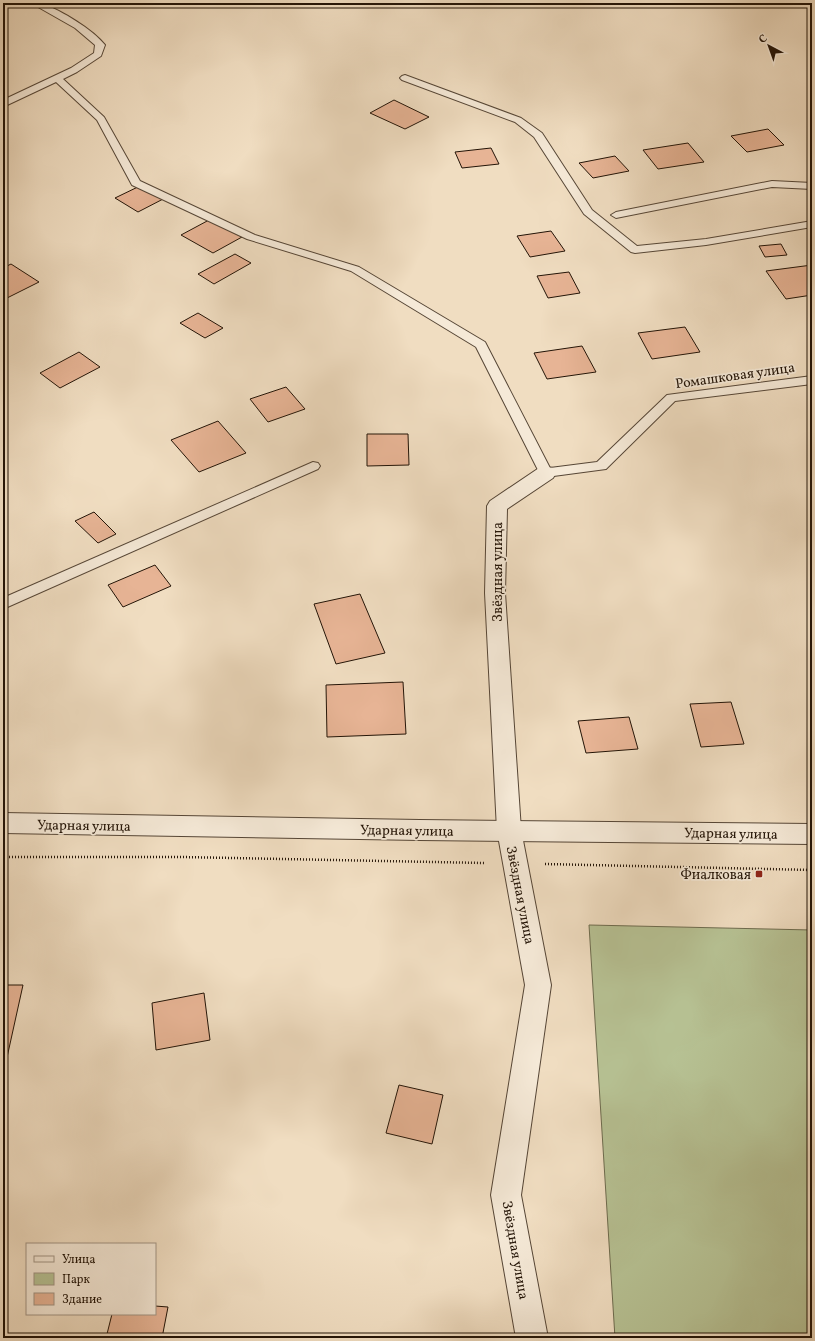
<svg xmlns="http://www.w3.org/2000/svg" width="815" height="1341" viewBox="0 0 815 1341" font-family="Vollkorn,serif">
  <style>
    .green { fill: #b7c294; stroke: #6d6b4e }
    .building { fill: #e7b495; stroke: #231407 }
    .lines { fill: none; stroke-linecap: round; stroke-linejoin: round }
    .service-casing { stroke: #564636; stroke-width: 2 }
    .minor-casing { stroke: #564636; stroke-width: 2 }
    .tertiary-casing { stroke: #564636; stroke-width: 2 }
    .path { stroke: #231407; stroke-width: 2.5; stroke-dasharray: 1 2; stroke-linecap: butt }
    .service { fill: #f5e9d7; fill-rule: evenodd }
    .minor { fill: #f5e9d7; fill-rule: evenodd }
    .tertiary { fill: #f5e9d7; fill-rule: evenodd }
    .poi-dot { fill: #8f2418; stroke: #f5e9d7; stroke-width: 1.5 }
    .labels { text-anchor: middle; stroke-width: 3.5; stroke-linejoin: round; paint-order: stroke }
    .street-label { font-size: 14px; fill: #231407; stroke: #f5e9d7 }
    .poi-label { font-size: 14px; fill: #231407; stroke: #f5e9d7; text-anchor: end }
  </style>
  <rect width="100%" height="100%" fill="#f0ddc1"/>
  <filter id="stains"><feTurbulence type="fractalNoise" baseFrequency=".005" numOctaves="4"/><feColorMatrix values="0 0 0 0 .2 0 0 0 0 .09 0 0 0 0 .02 0 0 0 .5 -.17"/></filter>
  <radialGradient id="worn" r=".72"><stop offset=".6" stop-color="#630" stop-opacity="0"/><stop offset="1" stop-color="#630" stop-opacity=".3"/></radialGradient>
  <polygon class="green" points="589,925 812,930 812,1338 615,1338"/>
  <g class="building">
    <polygon points="394,100 429,117 405,129 370,113"/>
    <polygon points="768,129 784,145 747,152 731,136"/>
    <polygon points="688,143 704,162 658,169 643,150"/>
    <polygon points="491,148 499,164 462,168 455,152"/>
    <polygon points="615,156 629,171 593,178 579,163"/>
    <polygon points="144,184 167,197 138,212 115,198"/>
    <polygon points="209,220 242,237 213,253 181,235"/>
    <polygon points="551,231 565,251 530,257 517,236"/>
    <polygon points="781,244 787,255 765,257 759,246"/>
    <polygon points="235,254 251,263 214,284 198,274"/>
    <polygon points="11,264 39,282 3,300 3,268"/>
    <polygon points="812,265 812,295 786,299 766,271"/>
    <polygon points="569,272 580,293 548,298 537,276"/>
    <polygon points="198,313 223,328 205,338 180,323"/>
    <polygon points="685,327 700,352 652,359 638,333"/>
    <polygon points="582,346 596,372 547,379 534,353"/>
    <polygon points="79,352 100,367 60,388 40,373"/>
    <polygon points="286,387 305,409 268,422 250,399"/>
    <polygon points="218,421 246,453 199,472 171,440"/>
    <polygon points="367,434 408,434 409,465 367,466"/>
    <polygon points="94,512 116,534 98,543 75,521"/>
    <polygon points="155,565 171,586 123,607 108,585"/>
    <polygon points="360,594 385,653 336,664 314,604"/>
    <polygon points="403,682 406,734 327,737 326,685"/>
    <polygon points="731,702 744,744 701,747 690,704"/>
    <polygon points="629,717 638,749 586,753 578,721"/>
    <polygon points="3,985 23,985 6,1062 3,1062"/>
    <polygon points="204,993 210,1040 156,1050 152,1003"/>
    <polygon points="399,1085 443,1095 432,1144 386,1133"/>
    <polygon points="155,1306 168,1307 162,1338 106,1338 112,1314 155,1314"/>
  </g>
  <g class="lines">
    <g class="service-casing">
      <g id="service">
        <path d="M 31,3 C 35,3 39,2 43,4 C 62,11 92,29 105,45 L 101,56 L 77,72 L 63,79 L 104,117 L 140,181 L 255,235 L 359,267 L 485,342 L 550,468 L 597,462 L 667,395 L 812,376 L 812,384 L 675,401 L 606,469 L 546,477 L 541,476 L 476,347 L 351,271 L 247,239 L 132,185 L 97,120 L 56,82 L 3,107 L 3,100 L 71,68 L 94,53 L 95,45 L 75,28 Z"/>
        <polygon points="405,75 521,118 542,133 592,210 637,246 706,239 812,221 812,227 706,245 635,253 631,252 584,214 534,137 515,122 402,80 400,78 402,76"/>
        <polygon points="772,181 812,183 812,189 772,187 616,218 611,215 616,212"/>
        <polygon points="313,462 318,463 320,466 318,469 3,609 3,598"/>
      </g>
    </g>
    <g class="minor-casing">
      <polygon id="minor" points="546,467 553,468 556,473 553,478 507,509 505,593 521,830 551,985 521,1195 548,1338 516,1338 491,1195 525,985 497,830 485,593 487,506 490,501 539,468"/>
    </g>
    <g class="tertiary-casing">
      <polygon id="tertiary" points="3,813 420,820 812,824 812,844 420,840 3,833"/>
    </g>
    <g class="path">
      <polyline points="3,857 182,857 484,863"/>
      <polyline points="545,864 812,870"/>
    </g>
    <use href="#service" class="service"/>
    <use href="#minor" class="minor"/>
    <use href="#tertiary" class="tertiary"/>
  </g>
  <rect class="poi-dot" x="755" y="870" width="8" height="8" rx="2"/>
  <g class="labels">
    <g class="street-label">
      <text transform="translate(735 375) rotate(-8)" y="5">Ромашковая улица</text>
      <text transform="translate(497 572) rotate(-90)" y="5">Звёздная улица</text>
      <text transform="translate(84 825) rotate(1)" y="5">Ударная улица</text>
      <text transform="translate(407 830) rotate(1)" y="5">Ударная улица</text>
      <text transform="translate(731 833) rotate(1)" y="5">Ударная улица</text>
      <text transform="translate(521 895) rotate(79)" y="5">Звёздная улица</text>
      <text transform="translate(516 1250) rotate(80)" y="5">Звёздная улица</text>
    </g>
    <g class="poi-label">
      <text x="751" y="879">Фиалковая</text>
    </g>
  </g>
  <rect width="815" height="1341" fill="none" stroke="#f0ddc1" stroke-width="16"/>
  <rect x="4" y="4" width="807" height="1333" fill="none" stroke="#231407" stroke-width="2"/>
  <rect x="8" y="8" width="799" height="1325" fill="none" stroke="#231407"/>
  <rect x="26" y="1243" width="130" height="72" fill="#f5e9d7" stroke="#a19484"/>
  <rect x="34" y="1256" width="20" height="6" fill="#f5e9d7" stroke="#a19484"/>
  <text x="62" y="1263" font-size="12" fill="#231407">Улица</text>
  <rect x="34" y="1273" width="20" height="12" fill="#b7c294" stroke="#a19484"/>
  <text x="62" y="1283" font-size="12" fill="#231407">Парк</text>
  <rect x="34" y="1293" width="20" height="12" fill="#e7b495" stroke="#a19484"/>
  <text x="62" y="1303" font-size="12" fill="#231407">Здание</text>
  <g transform="translate(769 46) rotate(319)" stroke="#f5e9d7" stroke-width="3" paint-order="stroke">
  <path d="M0-3L7 15L0 10L-7 15Z" fill="#231407"/>
  <text y="-6" font-size="11" font-weight="bold" text-anchor="middle" fill="#231407">С</text>
  </g>
  <rect width="100%" height="100%" filter="url(#stains)"/>
  <rect width="100%" height="100%" fill="url(#worn)"/>
</svg>
